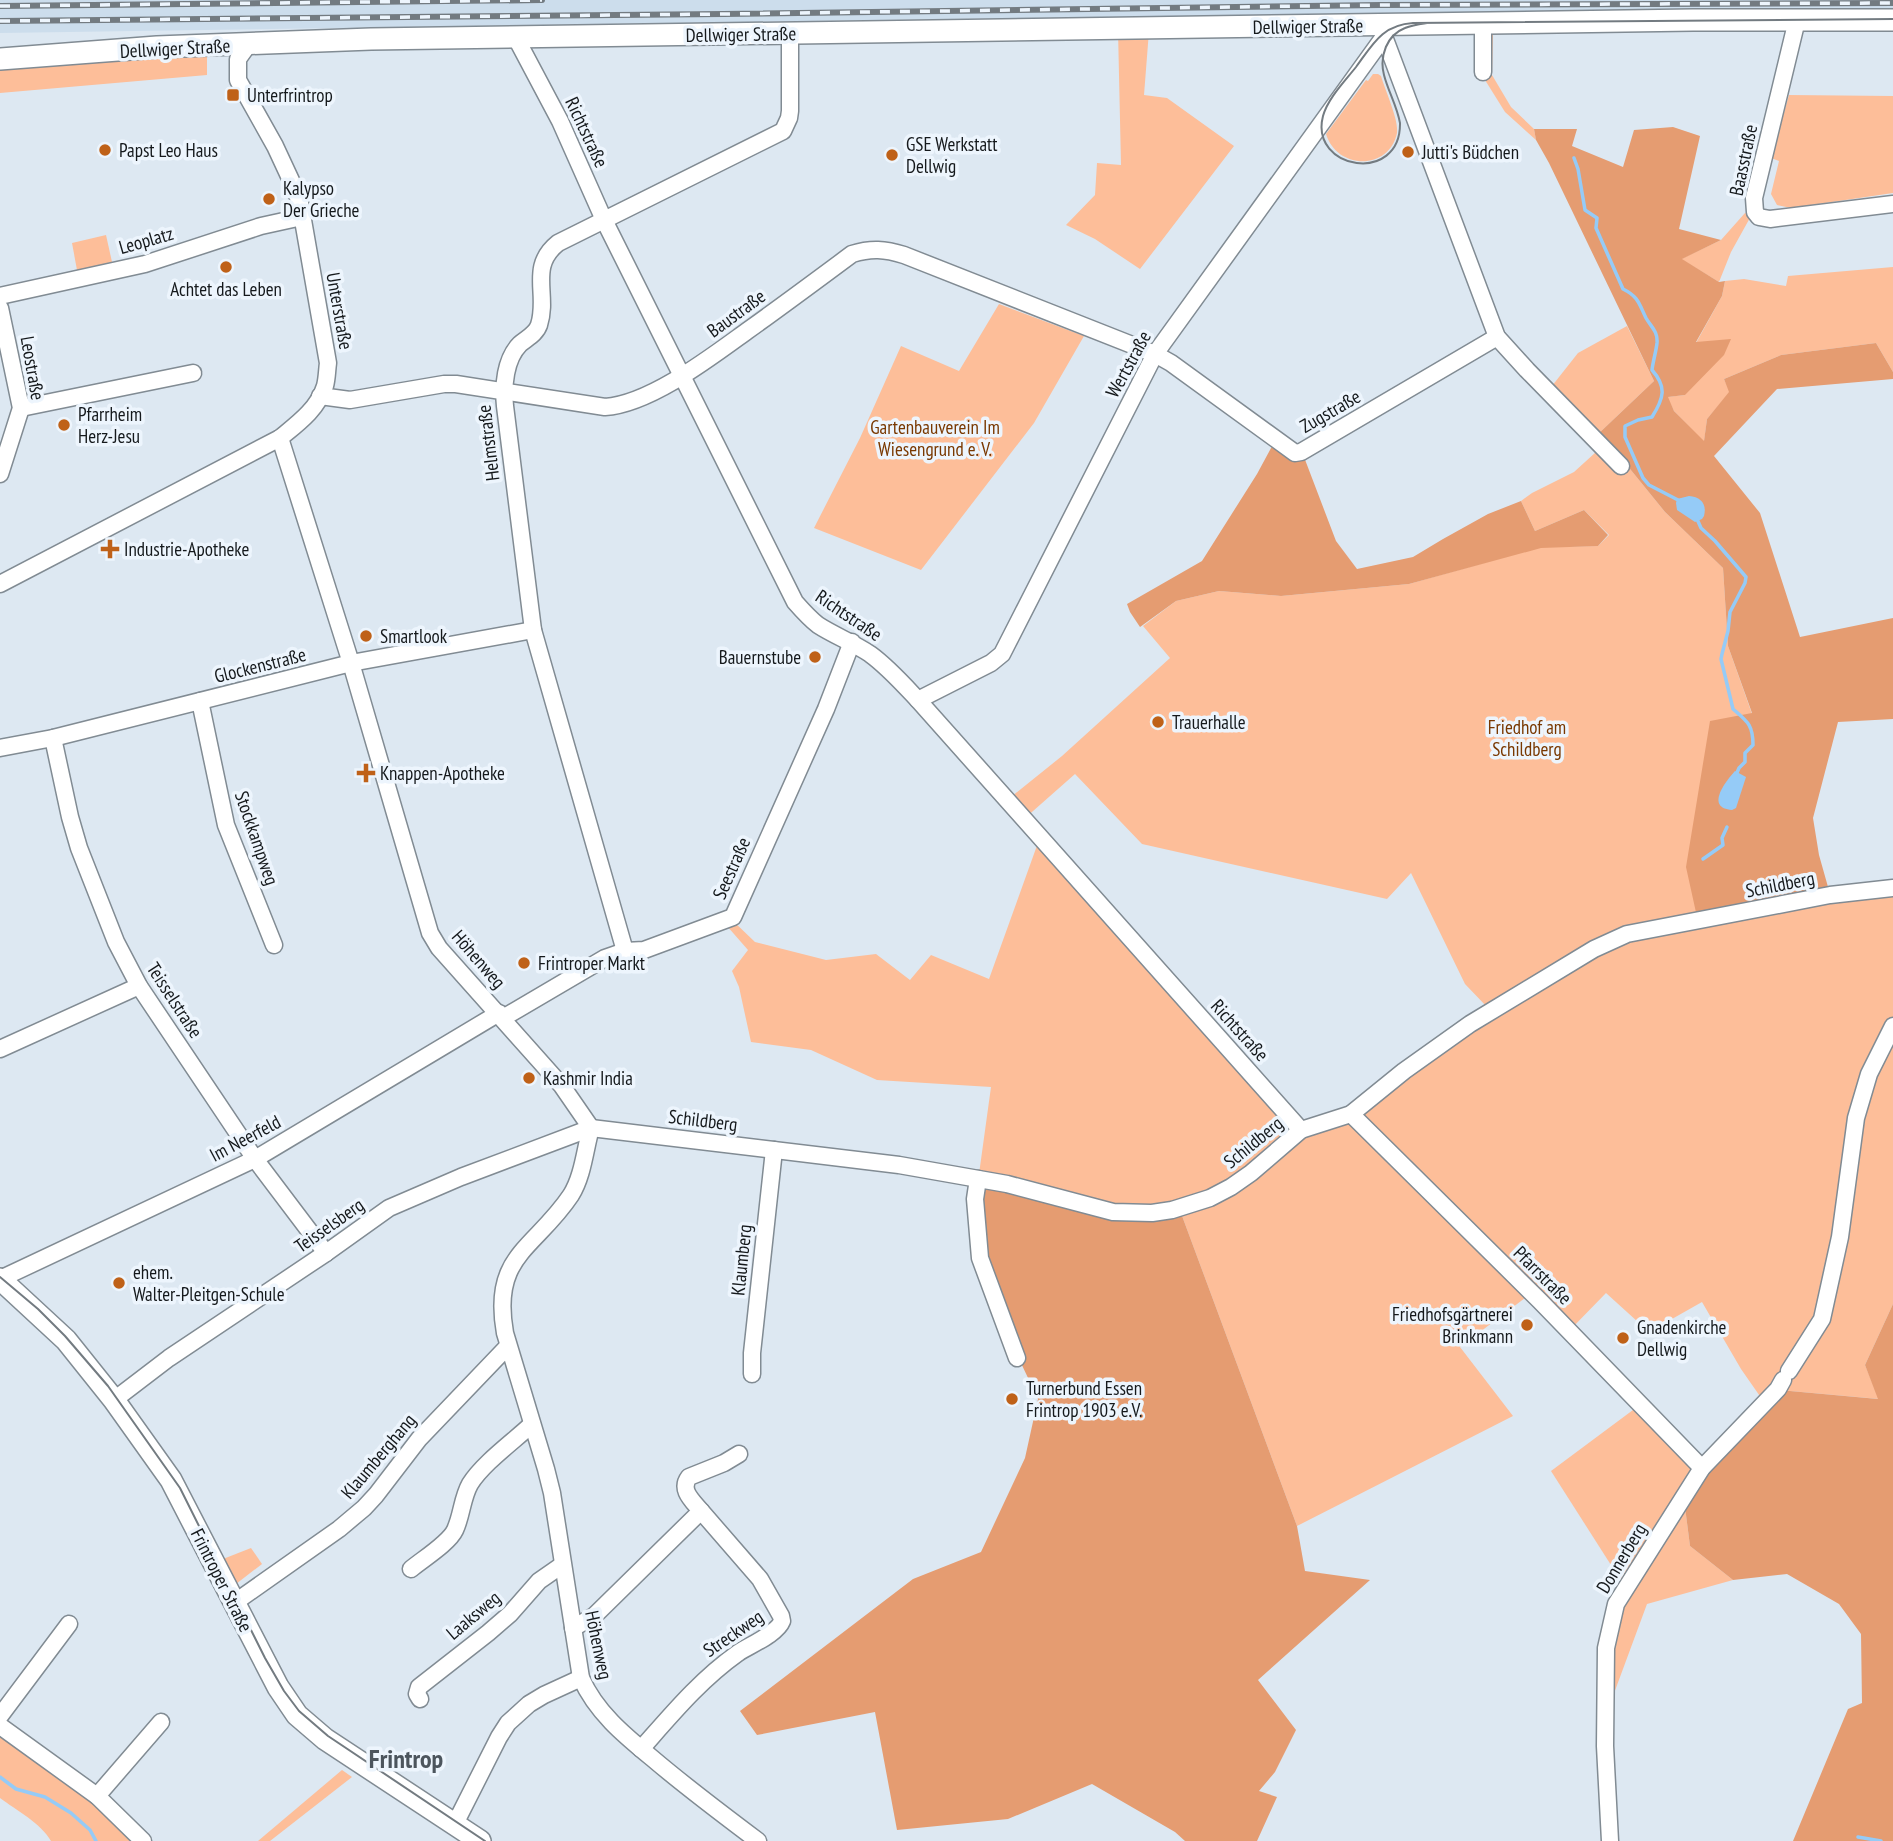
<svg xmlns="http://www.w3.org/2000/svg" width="1893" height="1841" viewBox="0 0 1893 1841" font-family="'PT Sans Narrow',sans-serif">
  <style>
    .built { fill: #ccddec }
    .green { fill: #fdbe99 }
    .forest { fill: #e59c71 }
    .water { fill: #95cbf7 }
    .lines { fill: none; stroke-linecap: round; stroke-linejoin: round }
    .stream { stroke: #95cbf7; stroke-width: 3.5 }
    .minor-casing { stroke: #818b93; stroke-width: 19 }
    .major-casing { stroke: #818b93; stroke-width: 24 }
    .minor { stroke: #fff; stroke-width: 16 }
    .major { stroke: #fff; stroke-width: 21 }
    .tram { stroke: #737b81; stroke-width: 2 }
    .rail-casing { stroke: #737b81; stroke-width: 6 }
    .rail { stroke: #edf5fd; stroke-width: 3.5; stroke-dasharray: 10; stroke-linecap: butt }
    .poi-dot { fill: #bf6118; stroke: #edf5fd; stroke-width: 2.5 }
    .labels { text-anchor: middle; stroke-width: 7; stroke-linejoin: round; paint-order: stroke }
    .street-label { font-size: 19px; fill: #15191c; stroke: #edf5fd }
    .poi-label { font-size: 19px; fill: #15191c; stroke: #edf5fd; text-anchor: start }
    .park-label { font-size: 19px; fill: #793801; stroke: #edf5fd }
    .district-label { font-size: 26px; font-weight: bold; fill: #4c555d; stroke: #edf5fd }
  </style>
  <rect width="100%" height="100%" fill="#dde8f2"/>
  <polygon class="built" points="0,0 1893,0 1893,11 1010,18 0,33"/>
  <g class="green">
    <polygon points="1118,30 1149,31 1144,95 1167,98 1234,146 1140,269 1095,239 1066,225 1095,195 1097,163 1121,165"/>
    <polygon points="1485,35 1493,35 1492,75 1511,107 1534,129 1536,140 1505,112 1485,80"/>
    <polygon points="207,51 207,75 0,93 0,64"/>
    <path d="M 1373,74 L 1378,74 L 1381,76 C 1385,90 1399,120 1397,133 C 1389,171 1337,170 1326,134 L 1366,80 L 1368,81 Z"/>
    <polygon points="1789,95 1893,96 1893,193 1791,208 1777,205 1771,194 1779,161 1771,158"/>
    <polygon points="1745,213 1751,216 1731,252 1719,282 1681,259 1721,240"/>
    <polygon points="106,235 112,262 77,270 72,243"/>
    <polygon points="1893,267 1893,372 1876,343 1781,355 1724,379 1730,392 1707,419 1704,442 1674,411 1667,397 1685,395 1696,343 1722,296 1725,281 1744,279 1786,286 1788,276"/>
    <polygon points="999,304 1084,336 1034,423 921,570 814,528 860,438 901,346 959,371"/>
    <polygon points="1627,326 1654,381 1596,436 1548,391 1578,353"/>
    <polygon points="1596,452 1626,464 1665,512 1723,568 1728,646 1752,714 1697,917 1893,889 1893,1022 1868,1073 1821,1318 1764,1402 1741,1369 1702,1302 1649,1332 1606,1293 1570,1330 1354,1110 1488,1008 1465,984 1411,873 1387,899 1142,844 1075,774 1024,819 1006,801 1062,756 1170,658 1143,626 1176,601 1219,591 1281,596 1409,584 1540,547 1598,546 1609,535 1584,510 1535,531 1521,501 1532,493 1574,472"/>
    <polygon points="1039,840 1302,1138 1351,1112 1529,1295 1460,1347 1513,1416 1297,1526 1178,1205 1118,1209 979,1174 991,1087 877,1080 811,1050 751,1042 739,987 732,971 748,950 727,926 731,919 755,942 826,960 876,954 910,980 931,955 989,979"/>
    <polygon points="1893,1029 1893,1304 1865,1365 1879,1399 1779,1390 1823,1319 1858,1118"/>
    <polygon points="1637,1407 1699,1469 1625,1587 1551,1471"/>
    <polygon points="1685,1507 1690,1546 1733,1580 1647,1604 1613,1696 1612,1648 1623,1606"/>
    <polygon points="251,1548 262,1564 236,1584 223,1559"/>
    <path d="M 0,1737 L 49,1769 L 87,1798 L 134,1841 L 51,1841 C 41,1823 16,1810 0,1798 Z"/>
    <polygon points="342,1770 352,1777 270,1841 258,1841"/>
  </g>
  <g class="forest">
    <polygon points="1673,127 1700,136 1679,229 1721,240 1682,259 1719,282 1725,281 1722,296 1696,342 1731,339 1724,355 1685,395 1668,397 1674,411 1704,441 1707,419 1729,392 1724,379 1781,355 1876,343 1893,372 1893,379 1777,389 1714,456 1760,513 1800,637 1893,618 1893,719 1838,722 1813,818 1819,855 1830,894 1697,917 1686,867 1710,721 1752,713 1728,646 1723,568 1665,512 1626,464 1596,436 1654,381 1549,163 1536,140 1534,129 1577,129 1572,146 1623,167 1634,130"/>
    <polygon points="1276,439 1304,457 1336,541 1357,569 1413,557 1443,539 1488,514 1521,501 1535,531 1584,510 1608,535 1598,546 1541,548 1409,584 1281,596 1219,591 1176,601 1140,627 1130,612 1127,604 1202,561 1257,474"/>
    <polygon points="979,1174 1118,1209 1178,1205 1297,1526 1305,1571 1370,1580 1258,1680 1296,1730 1275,1772 1259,1791 1277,1797 1257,1841 1185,1841 1175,1832 1092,1784 1008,1819 897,1830 875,1712 757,1735 740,1711 913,1579 981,1552 1025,1458 1038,1399 1020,1361 980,1256"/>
    <polygon points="1893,1304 1893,1841 1793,1841 1848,1709 1862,1703 1861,1634 1839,1604 1787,1574 1733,1580 1690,1546 1685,1507 1703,1470 1779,1390 1878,1399 1865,1365"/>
  </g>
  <g class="water">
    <path d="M 1689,496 C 1701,497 1707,504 1704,516 L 1702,519 L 1695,522 L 1677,510 L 1676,503 L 1677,499 Z"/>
    <path d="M 1735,771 L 1746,777 L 1736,808 L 1732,810 C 1705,808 1725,782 1735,771 Z"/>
  </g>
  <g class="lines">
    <g class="stream">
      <path d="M 1574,158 L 1578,169 L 1585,210 L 1597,218 L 1596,228 L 1623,289 C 1639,297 1639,304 1646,318 C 1651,327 1658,331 1657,343 C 1656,352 1653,361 1652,370 C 1667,387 1664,398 1652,417 L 1638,420 L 1625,426 L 1625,437 L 1643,478 L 1649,485 L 1680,501"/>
      <path d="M 1697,519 L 1701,528 L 1715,541 L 1746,577 L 1745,583 L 1730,612 L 1728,631 L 1722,654 L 1721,659 L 1733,709 C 1748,722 1753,725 1753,745 L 1745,753 L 1745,762 L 1739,768 L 1736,775"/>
      <polyline points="1703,859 1723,845 1722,838 1727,827"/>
      <polyline points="0,1777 16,1789 45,1797 71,1813 90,1830 96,1841"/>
      <polyline points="1858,1837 1881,1841"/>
    </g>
    <g class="minor-casing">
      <g id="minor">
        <polyline points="1797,20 1754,198 1755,212 1759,217 1770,219 1893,204"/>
        <polyline points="1382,31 1497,337 1527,370 1621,466"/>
        <path d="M 516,38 L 560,121 L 604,220 L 795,602 C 802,610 809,618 818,625 C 835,636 854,643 870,654 C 888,667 903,684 918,700 L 1301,1130"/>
        <polyline points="1483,72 1483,24"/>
        <polyline points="0,296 145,264 261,226 302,217"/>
        <polyline points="0,308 21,408 0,474"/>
        <path d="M 320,396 L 350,400 L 444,384 L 456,384 L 605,407 C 650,404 711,357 747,331 C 782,306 817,280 852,254 C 871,248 885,249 904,255 L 1155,354 L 1171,363 L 1295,453 L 1301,452 L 1497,337"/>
        <polyline points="21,408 193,373"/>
        <path d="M 280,438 L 351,663 L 430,933 L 439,948 L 562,1086 L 591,1128 C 585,1149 583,1176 571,1195 C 535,1249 491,1255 505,1333 L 546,1469 L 552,1493 L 581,1678 C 596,1712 624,1735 652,1758 C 686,1787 722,1814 758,1841"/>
        <path d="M 0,584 L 280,438 C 297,424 318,409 325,386 C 327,379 327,370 328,363 L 300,203 L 295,189 L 275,146 L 238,80 L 238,59 L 248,45"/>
        <polyline points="918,700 991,663 1002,654 1155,354 1383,38"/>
        <polyline points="200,701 226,825 274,945"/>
        <polyline points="53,738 70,817 79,848 116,942 139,986 255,1159 326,1253"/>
        <polyline points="0,748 53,738 351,663 533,630"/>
        <path d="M 625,951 L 533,630 L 505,406 C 503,386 505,359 520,344 C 527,338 536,334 539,325 C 549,294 528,267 558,243 L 783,131 L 789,118 L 790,111 L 790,33"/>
        <polyline points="503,1018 605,958 625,951 644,950 733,917 826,709 852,642"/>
        <polyline points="0,1049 139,986"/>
        <polyline points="1351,1114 1540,1301 1702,1468"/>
        <polyline points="978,1179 975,1199 980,1258 1017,1358"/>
        <polyline points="0,1279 255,1159 499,1013"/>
        <polyline points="1789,1371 1822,1319 1840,1237 1856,1118 1869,1074 1893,1026"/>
        <polyline points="752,1374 752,1353 774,1150"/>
        <polyline points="114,1400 169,1358 326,1253 389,1208 461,1177 591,1128 899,1165 1007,1184 1113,1212 1152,1213 1172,1210 1210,1198 1231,1187 1251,1173 1301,1130 1351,1114 1404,1071 1470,1024 1594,949 1627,934 1830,895 1893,888"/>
        <path d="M 411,1569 C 423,1559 449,1543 455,1530 C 462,1515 462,1498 470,1484 C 483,1463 514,1441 532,1424"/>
        <polyline points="234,1603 339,1529 364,1508 376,1495 419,1439 508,1346"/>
        <path d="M 573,1628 L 594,1616 L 701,1511 C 693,1501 679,1490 689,1477 L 724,1463 L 739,1454"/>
        <polyline points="420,1699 417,1694 419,1687 488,1633 510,1614 539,1581 562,1565"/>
        <polyline points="0,1716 69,1624"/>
        <polyline points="0,1726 97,1796 143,1841"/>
        <path d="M 641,1749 C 672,1714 700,1680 738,1653 C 750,1645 777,1634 782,1621 L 781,1616 L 760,1579 L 701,1511"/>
        <polyline points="97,1796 161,1722"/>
        <polyline points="455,1824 499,1737 508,1723 529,1704 544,1695 581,1678"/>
        <polyline points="1610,1841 1605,1746 1606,1648 1616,1604 1702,1468 1778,1389 1783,1380"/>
      </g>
    </g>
    <g class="major-casing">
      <g id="major">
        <polyline points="0,59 157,47 371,39 1693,20 1893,20"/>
        <polyline points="0,1279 66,1340 114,1400 171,1480 278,1687 297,1715 325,1739 480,1841"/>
      </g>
    </g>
    <use href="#minor" class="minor"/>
    <use href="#major" class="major"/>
    <g class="tram">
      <path d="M 1427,23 C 1420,24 1412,25 1405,28 C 1387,35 1379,56 1384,75 C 1388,91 1397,106 1400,123 C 1401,185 1309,170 1323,116 C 1328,98 1345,81 1356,67 C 1373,44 1382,25 1413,23 L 1893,19"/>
      <polyline points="0,1277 38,1309 65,1336 108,1386 180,1488 265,1658 284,1691 299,1711 328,1736 485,1841"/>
    </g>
    <g class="rail-casing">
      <g id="rail">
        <polyline points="0,6 542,0"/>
        <polyline points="0,21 723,14 1380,5 1893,3"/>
      </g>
    </g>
    <use href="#rail" class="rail"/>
  </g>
  <g class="poi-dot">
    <rect x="226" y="88" width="14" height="14" rx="3.5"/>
    <circle cx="105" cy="150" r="7"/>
    <circle cx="1408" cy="152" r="7"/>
    <circle cx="892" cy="155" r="7"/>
    <circle cx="269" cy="199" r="7"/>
    <circle cx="226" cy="267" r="7"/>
    <circle cx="64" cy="425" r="7"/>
    <path d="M106.5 538.5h7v7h7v7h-7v7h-7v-7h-7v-7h7z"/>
    <circle cx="366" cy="636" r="7"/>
    <circle cx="815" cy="657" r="7"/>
    <circle cx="1158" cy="722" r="7"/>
    <path d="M362.5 762.5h7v7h7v7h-7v7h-7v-7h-7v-7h7z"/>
    <circle cx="524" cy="963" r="7"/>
    <circle cx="529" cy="1078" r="7"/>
    <circle cx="119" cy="1283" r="7"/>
    <circle cx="1527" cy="1325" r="7"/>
    <circle cx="1623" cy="1338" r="7"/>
    <circle cx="1012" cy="1399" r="7"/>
  </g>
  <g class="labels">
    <g class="street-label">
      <text transform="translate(1308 26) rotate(-1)" y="7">Dellwiger Straße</text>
      <text transform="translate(741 34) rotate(-1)" y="7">Dellwiger Straße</text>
      <text transform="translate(175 48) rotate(-3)" y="7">Dellwiger Straße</text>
      <text transform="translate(587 132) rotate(65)" y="7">Richtstraße</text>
      <text transform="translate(1743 160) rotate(-78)" y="7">Baasstraße</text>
      <text transform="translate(146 240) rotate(-16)" y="7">Leoplatz</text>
      <text transform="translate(340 311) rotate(80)" y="7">Unterstraße</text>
      <text transform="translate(736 313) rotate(-36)" y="7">Baustraße</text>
      <text transform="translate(1128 364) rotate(-61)" y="7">Wertstraße</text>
      <text transform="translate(33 368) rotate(80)" y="7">Leostraße</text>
      <text transform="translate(1330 411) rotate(-30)" y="7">Zugstraße</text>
      <text transform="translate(488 443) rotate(-97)" y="7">Helmstraße</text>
      <text transform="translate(849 615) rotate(34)" y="7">Richtstraße</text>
      <text transform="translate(260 665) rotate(-14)" y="7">Glockenstraße</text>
      <text transform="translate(257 838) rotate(71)" y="7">Stockkampweg</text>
      <text transform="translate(731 868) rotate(-66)" y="7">Seestraße</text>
      <text transform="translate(1780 884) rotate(-11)" y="7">Schildberg</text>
      <text transform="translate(479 959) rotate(49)" y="7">Höhenweg</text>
      <text transform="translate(175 1000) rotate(57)" y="7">Teisselstraße</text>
      <text transform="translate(1240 1030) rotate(48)" y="7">Richtstraße</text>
      <text transform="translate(703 1120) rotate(7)" y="7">Schildberg</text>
      <text transform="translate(245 1138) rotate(-28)" y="7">Im Neerfeld</text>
      <text transform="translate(1253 1142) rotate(-39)" y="7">Schildberg</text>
      <text transform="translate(329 1225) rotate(-35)" y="7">Teisselsberg</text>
      <text transform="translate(741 1260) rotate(-84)" y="7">Klaumberg</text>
      <text transform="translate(1543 1275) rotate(45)" y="7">Pfarrstraße</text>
      <text transform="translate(378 1456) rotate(-50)" y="7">Klaumberghang</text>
      <text transform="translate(1621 1558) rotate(-59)" y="7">Donnerberg</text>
      <text transform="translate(222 1580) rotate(63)" y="7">Frintroper Straße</text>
      <text transform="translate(473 1615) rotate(-40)" y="7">Laaksweg</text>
      <text transform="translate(733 1633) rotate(-34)" y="7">Streckweg</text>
      <text transform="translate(599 1645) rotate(78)" y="7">Höhenweg</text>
    </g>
    <g class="poi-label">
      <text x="247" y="102">Unterfrintrop</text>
      <text x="906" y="151">GSE Werkstatt<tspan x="906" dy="22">Dellwig</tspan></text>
      <text x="119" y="157">Papst Leo Haus</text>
      <text x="1422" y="159">Jutti's Büdchen</text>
      <text x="283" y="195">Kalypso<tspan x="283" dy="22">Der Grieche</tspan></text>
      <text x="226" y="296" text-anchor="middle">Achtet das Leben</text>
      <text x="78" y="421">Pfarrheim<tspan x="78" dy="22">Herz-Jesu</tspan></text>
      <text x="124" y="556">Industrie-Apotheke</text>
      <text x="380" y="643">Smartlook</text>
      <text x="801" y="664" text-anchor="end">Bauernstube</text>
      <text x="1172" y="729">Trauerhalle</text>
      <text x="380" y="780">Knappen-Apotheke</text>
      <text x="538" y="970">Frintroper Markt</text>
      <text x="543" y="1085">Kashmir India</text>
      <text x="133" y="1279">ehem.<tspan x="133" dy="22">Walter-Pleitgen-Schule</tspan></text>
      <text x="1513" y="1321" text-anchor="end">Friedhofsgärtnerei<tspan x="1513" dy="22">Brinkmann</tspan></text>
      <text x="1637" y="1334">Gnadenkirche<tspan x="1637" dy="22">Dellwig</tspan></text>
      <text x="1026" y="1395">Turnerbund Essen<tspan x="1026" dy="22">Frintrop 1903 e.V.</tspan></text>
    </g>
    <g class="park-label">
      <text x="935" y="434">Gartenbauverein Im<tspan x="935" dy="22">Wiesengrund e. V.</tspan></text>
      <text x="1527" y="734">Friedhof am<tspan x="1527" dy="22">Schildberg</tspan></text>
    </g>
    <g class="district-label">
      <text x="406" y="1768">Frintrop</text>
    </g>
  </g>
</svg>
